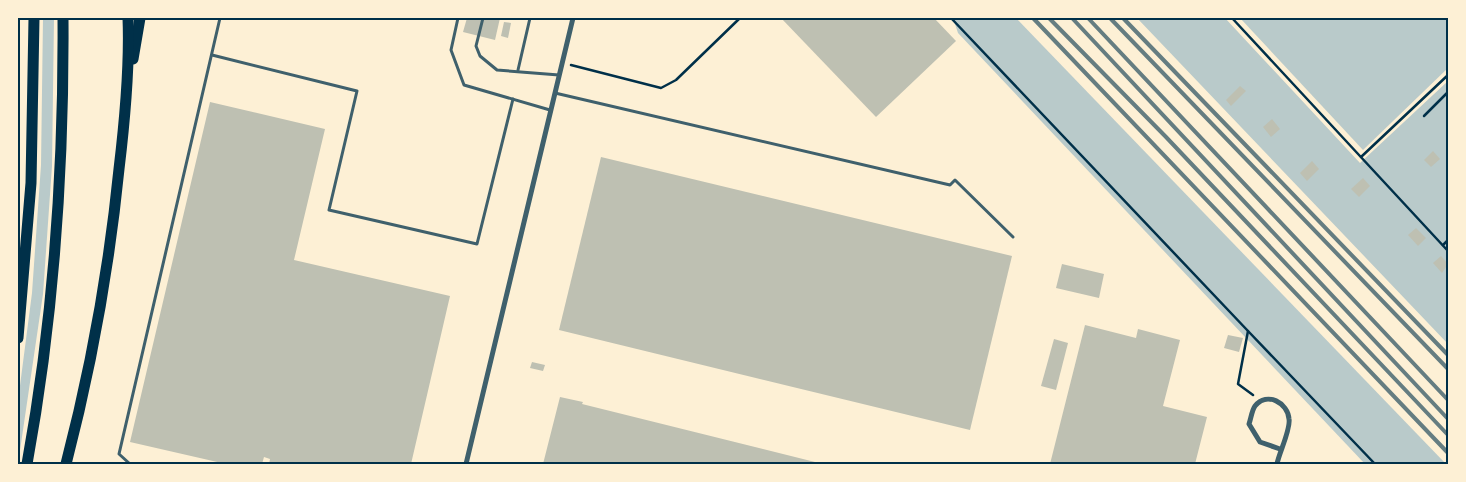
<svg xmlns="http://www.w3.org/2000/svg" width="1466" height="482" viewBox="0 0 1466 482" font-family="'PT Sans',sans-serif">
  <style>
    .green { fill: #b9caca }
    .building { fill: #bec0b2 }
    .lines { fill: none; stroke-linecap: round; stroke-linejoin: round }
    .path { stroke: #003049; stroke-width: 2.5 }
    .service { stroke: #3f606c; stroke-width: 3 }
    .minor { stroke: #3f606c; stroke-width: 5 }
    .trunk { stroke: #003049; stroke-width: 11 }
    .rail { stroke: #657d81; stroke-width: 4 }
    .neatline { fill: none; stroke: #003049; stroke-width: 2 }
  </style>
  <rect width="100%" height="100%" fill="#fdf0d5"/>
  <g class="green">
    <polygon points="43,18 54,18 52,166 43,294 18,464 18,401 32,293 41,165"/>
    <polygon points="953,18 1016,18 1446,464 1365,464 958,33"/>
    <polygon points="1137,18 1225,18 1360,163 1448,81 1448,344"/>
    <polygon points="1240,18 1448,18 1448,68 1363,150"/>
  </g>
  <g class="building">
    <polygon points="467,18 500,18 495,40 463,32"/>
    <polygon points="781,18 934,18 956,41 876,117"/>
    <polygon points="504,22 511,23 508,38 501,36"/>
    <polygon points="1240,86 1246,91 1231,106 1226,100"/>
    <polygon points="210,102 325,129 294,260 450,296 411,464 269,464 270,459 264,457 262,464 226,464 130,442"/>
    <polygon points="1272,119 1280,129 1271,137 1263,127"/>
    <polygon points="1433,151 1440,159 1431,167 1424,160"/>
    <polygon points="601,157 1012,256 970,430 559,330"/>
    <polygon points="1312,161 1319,169 1307,181 1300,173"/>
    <polygon points="1363,178 1370,186 1359,197 1351,189"/>
    <polygon points="1416,228 1426,238 1418,246 1408,235"/>
    <polygon points="1441,256 1448,264 1442,273 1433,263"/>
    <polygon points="1062,264 1104,274 1099,298 1056,288"/>
    <polygon points="1085,325 1136,338 1138,329 1180,340 1163,406 1207,417 1195,464 1050,464"/>
    <polygon points="1228,335 1243,338 1239,352 1224,348"/>
    <polygon points="1054,339 1068,343 1056,390 1041,386"/>
    <polygon points="532,362 545,365 543,371 530,368"/>
    <polygon points="560,397 583,402 582,404 823,464 543,464"/>
  </g>
  <g class="lines">
    <g class="path">
      <polyline points="951,18 1248,331 1238,384 1253,395"/>
      <polyline points="1232,18 1448,251"/>
      <polyline points="571,65 661,88 676,80 740,18"/>
      <polyline points="1424,116 1448,92"/>
      <polyline points="1361,157 1448,75"/>
      <polyline points="1443,245 1448,240"/>
      <polyline points="1248,331 1375,464"/>
    </g>
    <g class="service">
      <polyline points="458,18 451,50 464,85 550,110"/>
      <polyline points="483,18 476,46 480,56 497,70 559,75"/>
      <polyline points="212,55 357,91 329,210 477,244 513,99"/>
      <polyline points="518,70 530,18"/>
      <polyline points="555,93 950,185 955,180 1013,237"/>
      <polyline points="130,464 119,454 220,18"/>
    </g>
    <g class="minor">
      <polyline points="466,464 573,18"/>
      <path d="M 1277,464 C 1279,453 1291,429 1289,419 C 1288,403 1267,391 1255,406 C 1252,410 1251,418 1249,424 L 1260,442 L 1280,449"/>
    </g>
    <g class="trunk">
      <polyline points="133,59 140,18"/>
      <polyline points="18,338 31,183 34,18"/>
      <path d="M 27,464 C 54,317 64,167 63,18"/>
      <path d="M 66,464 C 91,368 109,269 119,169 C 125,119 130,68 128,18"/>
    </g>
    <g class="rail">
      <polyline points="1033,18 1448,453"/>
      <polyline points="1049,18 1166,137 1448,435"/>
      <polyline points="1072,18 1448,419"/>
      <polyline points="1088,18 1448,400"/>
      <polyline points="1110,18 1448,369"/>
      <polyline points="1123,18 1448,355"/>
    </g>
  </g>
  <rect width="1466" height="482" fill="none" stroke="#fdf0d5" stroke-width="38"/>
  <rect x="19" y="19" width="1428" height="444" class="neatline"/>
</svg>
